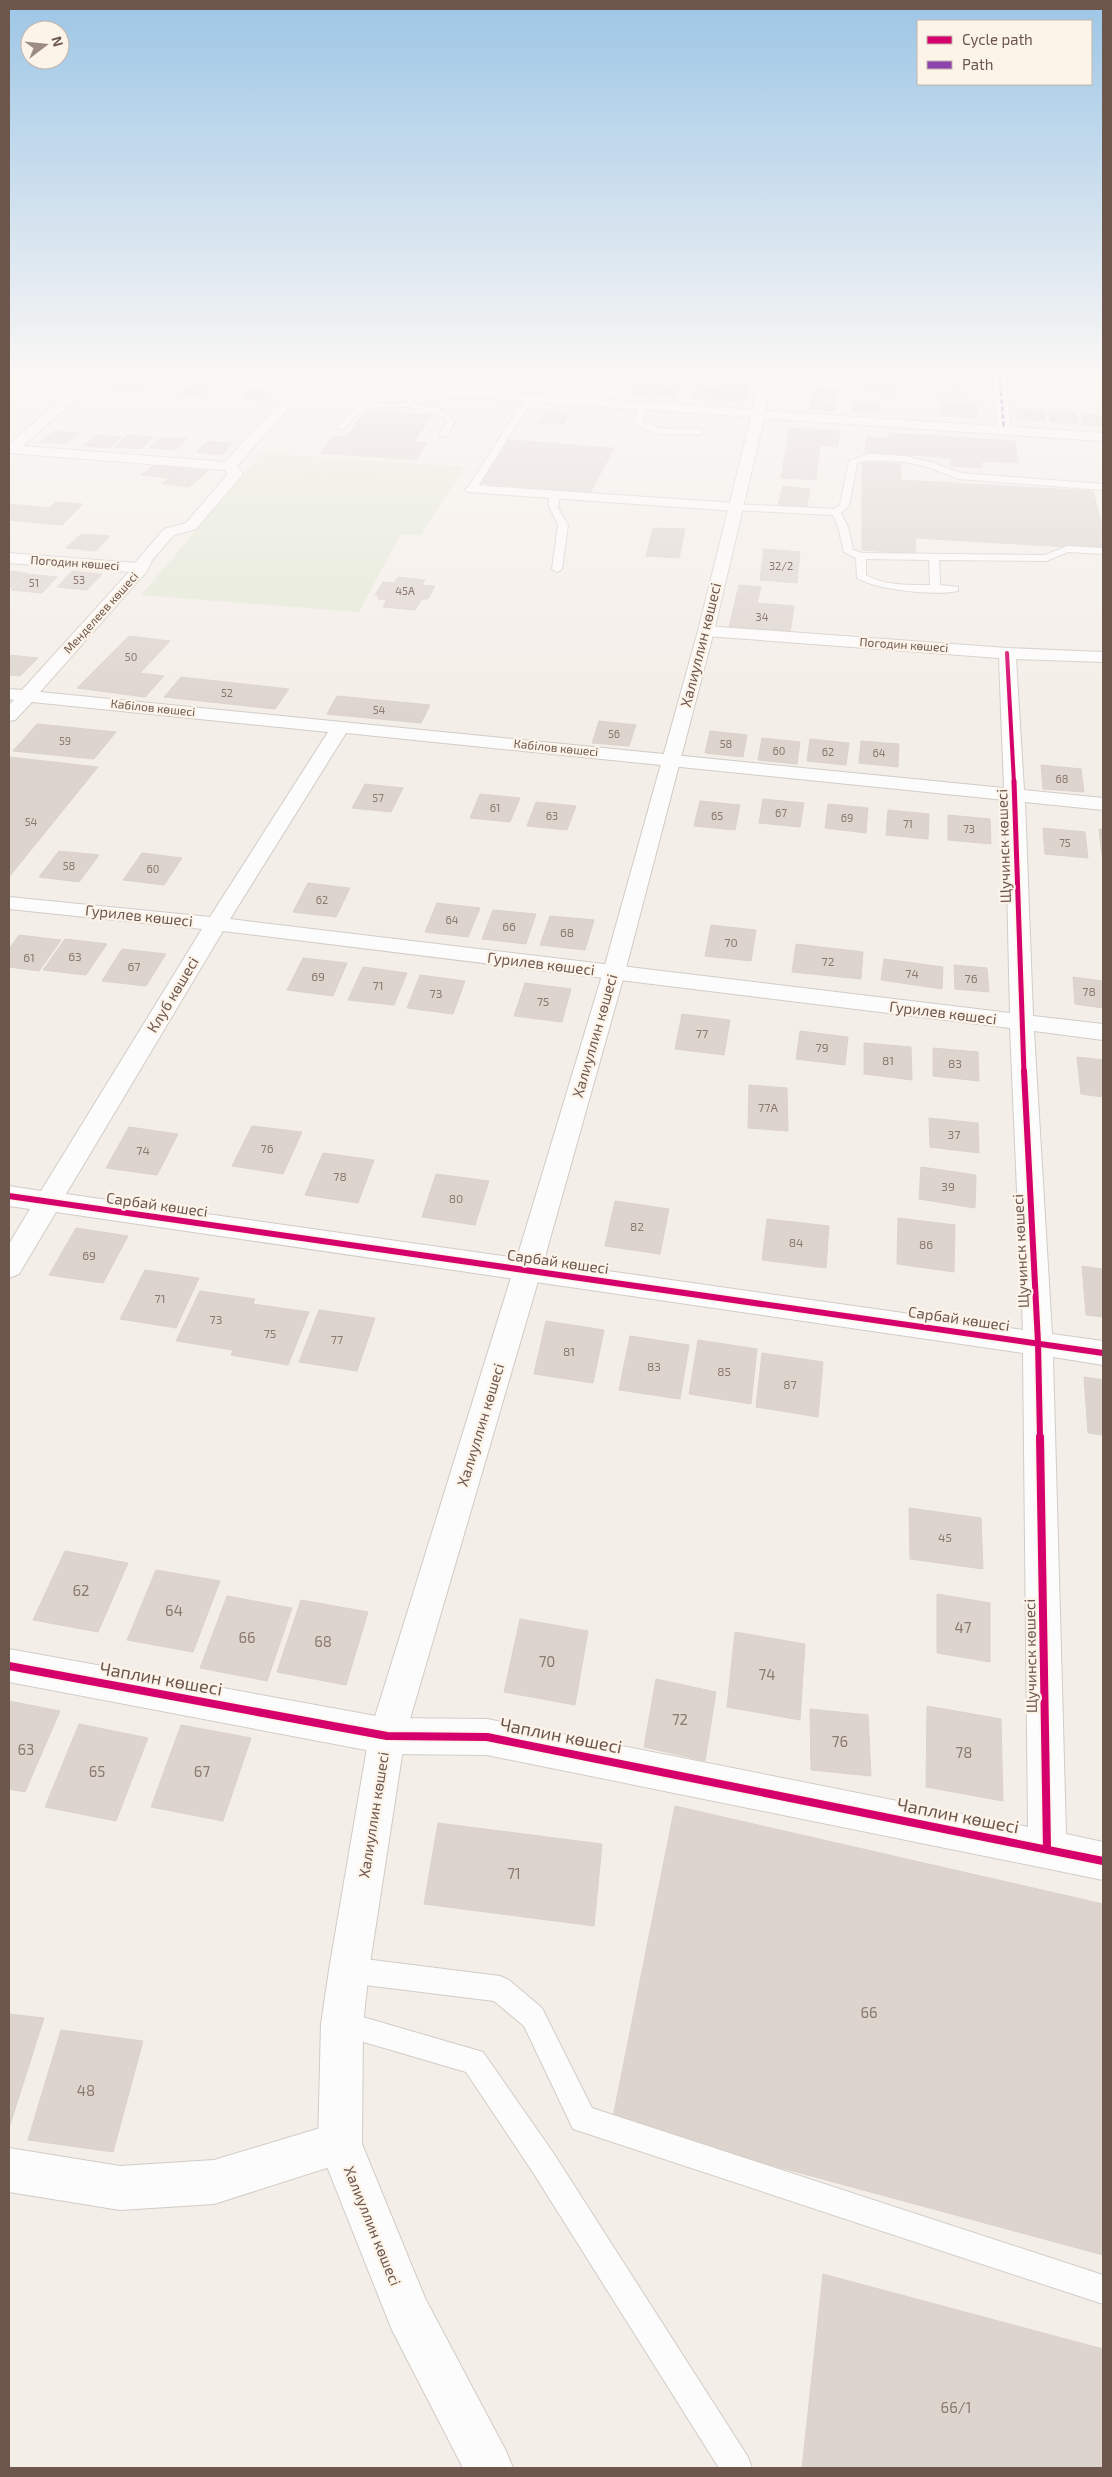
<svg xmlns="http://www.w3.org/2000/svg" width="1112" height="2477" viewBox="0 0 1112 2477" font-family="'Exo 2',sans-serif">
  <style>
    .green { fill: #e2e8d5 }
    .building { fill: #ddd4ce; stroke: #dcd2cb }
    .lines { fill: none; stroke-linecap: round; stroke-linejoin: round }
    .service-casing { stroke: #d2ccc7; stroke-width: 2 }
    .minor-casing { stroke: #d2ccc7; stroke-width: 2 }
    .tertiary-casing { stroke: #d2ccc7; stroke-width: 2 }
    .secondary-casing { stroke: #d2cbc5; stroke-width: 2 }
    .path { stroke: #d4cfca; stroke-width: 2; stroke-dasharray: 0.5 2; stroke-linecap: butt }
    .service { fill: #fdfcfc; fill-rule: evenodd }
    .minor { fill: #fdfcfc; fill-rule: evenodd }
    .tertiary { fill: #fdfcfc; fill-rule: evenodd }
    .secondary { fill: #fdfcfc; fill-rule: evenodd }
    .quiet { stroke: #8e44ad; stroke-width: 2.5; stroke-dasharray: 5 2.5; stroke-linecap: butt }
    .cycleway-far3-casing { stroke: #fcf3e9; stroke-width: 5.5 }
    .cycleway-far2-casing { stroke: #fcf3e9; stroke-width: 8 }
    .cycleway-far1-casing { stroke: #fcf3e9; stroke-width: 9 }
    .cycleway-casing { stroke: #fcf3e9; stroke-width: 11 }
    .cycleway-far3 { stroke: #d6006c; stroke-width: 4 }
    .cycleway-far2 { stroke: #d6006c; stroke-width: 5 }
    .cycleway-far1 { stroke: #d6006c; stroke-width: 6 }
    .cycleway { stroke: #d6006c; stroke-width: 8 }
    .labels { text-anchor: middle; stroke-width: 4.5; stroke-linejoin: round; paint-order: stroke }
    .far-number-label { font-size: 11px; fill: #8c7970 }
    .far-street-label { font-size: 12px; fill: #6d574d; stroke: #fcf3e9 }
    .number-label { font-size: 12px; fill: #8c7970 }
    .street-label { font-size: 15px; fill: #6d574d; stroke: #fcf3e9 }
    .near-number-label { font-size: 15px; fill: #8c7970 }
    .near-street-label { font-size: 18px; fill: #6d574d; stroke: #fcf3e9 }
  </style>
  <rect width="100%" height="100%" fill="#f4eee8"/>
  <polygon class="green" points="262,453 464,467 421,535 400,535 359,612 141,595"/>
  <g class="building">
    <polygon points="351,369 376,369 372,374 348,373"/>
    <polygon points="397,369 418,369 413,376 393,375"/>
    <polygon points="445,369 487,369 484,372"/>
    <polygon points="529,369 569,369 558,386 520,383"/>
    <polygon points="791,369 818,369 817,374 791,373"/>
    <polygon points="1088,369 1103,369 1103,375 1090,374"/>
    <polygon points="441,370 455,371 450,382 419,380 424,373 438,374"/>
    <polygon points="9,371 27,372 15,382 9,382"/>
    <polygon points="713,373 741,375 739,382 711,381"/>
    <polygon points="55,375 79,376 67,386 43,384"/>
    <polygon points="791,377 819,379 818,386 791,385"/>
    <polygon points="941,378 963,379 964,387 942,385"/>
    <polygon points="124,379 148,381 137,390 113,389"/>
    <polygon points="634,382 653,383 647,396 628,394"/>
    <polygon points="723,383 748,384 747,392 719,391"/>
    <polygon points="865,384 896,385 894,394 865,392"/>
    <polygon points="189,385 213,386 203,396 178,395"/>
    <polygon points="656,386 678,387 675,397 653,396"/>
    <polygon points="694,386 715,387 720,388 719,391 747,392 745,401 691,398"/>
    <polygon points="252,389 277,391 268,401 243,399"/>
    <polygon points="814,389 838,390 837,399 813,398"/>
    <polygon points="942,391 966,392 968,399 943,398"/>
    <polygon points="812,400 837,402 836,411 810,409"/>
    <polygon points="853,401 879,403 878,413 851,411"/>
    <polygon points="940,401 977,404 977,418 940,416"/>
    <polygon points="1017,409 1044,410 1045,421 1018,419"/>
    <polygon points="366,411 432,415 414,442 427,443 416,460 320,453 333,436 346,437"/>
    <polygon points="544,412 570,414 564,424 538,423"/>
    <polygon points="1049,412 1076,413 1078,424 1050,422"/>
    <polygon points="1082,414 1103,416 1103,426 1083,425"/>
    <polygon points="789,428 840,431 838,447 820,445 816,480 781,478"/>
    <polygon points="54,431 79,433 66,444 40,442"/>
    <polygon points="889,433 1015,441 1018,463 982,461 982,468 951,466 951,458 865,452 867,437 889,438"/>
    <polygon points="96,435 122,437 109,448 83,446"/>
    <polygon points="127,435 153,437 141,449 115,447"/>
    <polygon points="161,437 187,439 176,450 149,448"/>
    <polygon points="508,440 614,448 590,493 480,483"/>
    <polygon points="207,441 233,443 222,455 196,452"/>
    <polygon points="862,462 900,464 901,480 1093,491 1103,529 1103,549 915,538 916,554 862,550"/>
    <polygon points="154,465 208,471 189,487 162,484 169,478 141,475"/>
    <polygon points="783,486 810,489 806,509 778,506"/>
    <polygon points="56,502 83,504 62,525 9,520 9,504 49,508"/>
    <polygon points="653,528 685,529 679,558 646,556"/>
    <polygon points="81,534 110,536 96,551 66,548"/>
    <polygon points="764,549 800,552 797,583 760,580"/>
    <polygon points="9,571 27,573 11,588 9,588"/>
    <polygon points="72,571 102,574 87,590 57,587"/>
    <polygon points="27,574 57,577 42,593 11,590"/>
    <polygon points="398,577 425,580 422,585 435,586 428,599 422,599 415,610 383,607 387,600 378,599 379,596 375,595 383,582 394,583"/>
    <polygon points="739,585 761,587 757,603 794,606 790,633 729,627"/>
    <polygon points="129,636 170,641 140,673 164,676 145,697 77,688"/>
    <polygon points="9,655 38,658 20,676 9,675"/>
    <polygon points="181,677 289,689 275,709 164,697"/>
    <polygon points="337,696 430,705 421,723 327,714"/>
    <polygon points="599,721 636,725 629,746 592,743"/>
    <polygon points="37,724 116,732 94,759 13,751"/>
    <polygon points="710,731 747,735 743,757 705,753"/>
    <polygon points="762,738 800,742 797,764 758,760"/>
    <polygon points="810,739 849,743 846,765 807,761"/>
    <polygon points="861,741 899,744 898,767 859,763"/>
    <polygon points="9,757 98,767 9,877"/>
    <polygon points="1041,765 1081,769 1084,792 1043,789"/>
    <polygon points="365,784 403,788 391,812 352,808"/>
    <polygon points="480,794 520,798 510,822 470,818"/>
    <polygon points="763,799 804,803 800,827 759,823"/>
    <polygon points="700,801 740,805 735,830 694,826"/>
    <polygon points="536,802 576,806 567,830 527,826"/>
    <polygon points="828,804 868,808 866,833 825,828"/>
    <polygon points="888,810 929,814 928,839 886,835"/>
    <polygon points="948,815 990,819 991,844 948,840"/>
    <polygon points="1043,828 1085,832 1088,858 1045,854"/>
    <polygon points="1099,829 1103,830 1103,855 1102,855"/>
    <polygon points="59,851 99,855 79,882 39,877"/>
    <polygon points="142,853 182,858 164,885 123,880"/>
    <polygon points="308,883 350,888 336,917 293,912"/>
    <polygon points="437,903 480,908 468,937 425,932"/>
    <polygon points="493,910 536,914 526,944 482,939"/>
    <polygon points="550,916 594,920 585,950 540,945"/>
    <polygon points="711,925 756,930 751,961 705,956"/>
    <polygon points="19,935 61,940 39,971 9,967 9,949"/>
    <polygon points="65,939 107,944 86,975 43,970"/>
    <polygon points="796,944 863,952 861,979 792,972"/>
    <polygon points="122,949 166,954 146,986 102,981"/>
    <polygon points="303,958 347,963 333,996 287,990"/>
    <polygon points="884,959 943,967 942,989 881,980"/>
    <polygon points="954,965 987,968 989,992 955,989"/>
    <polygon points="363,967 407,973 394,1005 348,1000"/>
    <polygon points="420,975 465,981 453,1014 407,1008"/>
    <polygon points="1073,977 1103,981 1103,1008 1075,1004"/>
    <polygon points="525,983 571,989 562,1022 514,1016"/>
    <polygon points="682,1014 730,1020 724,1055 675,1049"/>
    <polygon points="800,1031 848,1037 845,1065 796,1059"/>
    <polygon points="864,1043 911,1047 912,1080 864,1074"/>
    <polygon points="933,1048 978,1052 979,1081 933,1076"/>
    <polygon points="1077,1057 1103,1060 1103,1097 1081,1094"/>
    <polygon points="749,1085 787,1088 788,1131 748,1128"/>
    <polygon points="929,1118 978,1123 979,1153 930,1147"/>
    <polygon points="252,1126 302,1132 283,1174 232,1166"/>
    <polygon points="129,1127 178,1134 157,1175 106,1168"/>
    <polygon points="323,1153 374,1160 358,1203 305,1195"/>
    <polygon points="921,1167 976,1175 975,1208 919,1199"/>
    <polygon points="436,1174 489,1181 475,1225 422,1217"/>
    <polygon points="615,1201 669,1209 660,1254 605,1246"/>
    <polygon points="898,1218 955,1225 954,1272 897,1264"/>
    <polygon points="767,1219 829,1226 826,1268 762,1260"/>
    <polygon points="76,1228 128,1236 103,1283 49,1275"/>
    <polygon points="1082,1266 1103,1269 1103,1317 1086,1315"/>
    <polygon points="145,1270 199,1278 176,1328 120,1319"/>
    <polygon points="200,1291 255,1299 233,1350 176,1341"/>
    <polygon points="253,1304 309,1312 288,1365 231,1355"/>
    <polygon points="319,1310 375,1318 357,1371 299,1362"/>
    <polygon points="546,1321 604,1330 593,1383 534,1374"/>
    <polygon points="630,1336 689,1345 680,1399 619,1390"/>
    <polygon points="698,1340 757,1349 751,1404 689,1394"/>
    <polygon points="762,1353 823,1362 818,1417 756,1407"/>
    <polygon points="1084,1377 1103,1380 1103,1435 1088,1433"/>
    <polygon points="909,1508 981,1518 983,1569 910,1559"/>
    <polygon points="65,1551 128,1563 98,1632 33,1620"/>
    <polygon points="156,1570 220,1581 193,1652 127,1640"/>
    <polygon points="937,1594 990,1603 990,1662 937,1653"/>
    <polygon points="227,1596 292,1608 267,1681 200,1668"/>
    <polygon points="301,1600 368,1612 346,1685 277,1672"/>
    <polygon points="520,1619 588,1631 575,1705 504,1692"/>
    <polygon points="735,1632 805,1644 800,1720 727,1707"/>
    <polygon points="656,1679 716,1692 705,1761 644,1747"/>
    <polygon points="9,1701 60,1711 25,1792 9,1789"/>
    <polygon points="927,1706 1001,1719 1003,1801 926,1787"/>
    <polygon points="810,1709 868,1715 871,1776 811,1770"/>
    <polygon points="79,1724 148,1738 116,1821 45,1807"/>
    <polygon points="181,1725 251,1738 223,1821 151,1807"/>
    <polygon points="675,1806 1103,1904 1103,2255 612,2122"/>
    <polygon points="438,1823 602,1844 594,1926 424,1904"/>
    <polygon points="9,2014 44,2018 9,2128"/>
    <polygon points="61,2030 143,2041 113,2152 28,2140"/>
    <polygon points="823,2274 1103,2349 1103,2468 802,2468"/>
  </g>
  <g class="lines">
    <g class="service-casing">
      <g id="service">
        <path d="M 415,387 L 422,389 L 413,403 L 440,409 L 455,421 L 446,437 L 439,435 L 447,421 C 433,406 382,402 363,411 C 356,414 349,424 343,430 L 336,428 C 359,400 372,403 405,403 Z"/>
        <polygon points="527,395 534,397 475,491 469,491 467,489"/>
        <path d="M 640,403 L 647,405 L 642,420 C 657,432 682,429 700,429 L 704,432 L 700,435 C 680,434 649,438 634,421 Z"/>
        <path d="M 869,454 L 905,456 L 934,463 L 960,473 L 1103,484 L 1103,490 L 959,479 L 928,467 L 905,462 L 869,460 L 857,463 L 849,506 L 841,513 L 848,527 L 853,550 L 862,553 L 1045,555 L 1067,546 L 1103,548 L 1103,554 L 1068,552 L 1046,561 L 939,560 L 940,585 L 958,587 L 958,591 C 936,596 877,590 857,578 L 856,558 L 844,552 L 838,527 L 833,515 L 735,510 L 730,507 L 735,504 L 834,509 L 840,505 L 849,461 ZM 866,559 L 929,560 L 930,585 C 909,585 885,586 866,575 Z"/>
        <polygon points="555,492 560,495 558,508 568,525 562,569 557,572 552,569 558,525 548,504 550,495"/>
        <polygon points="349,1957 500,1976 509,1980 542,2008 592,2108 1103,2275 1103,2304 573,2129 524,2026 494,2001 349,1983 340,1979 336,1970 340,1961"/>
        <polygon points="342,2011 483,2052 554,2154 748,2457 752,2468 719,2468 534,2174 466,2072 333,2033 329,2024 333,2015"/>
      </g>
    </g>
    <g class="minor-casing">
      <g id="minor">
        <path d="M 96,369 L 109,369 L 23,446 L 225,462 L 295,386 L 318,369 L 332,369 L 303,392 L 237,466 L 243,474 L 196,529 L 174,535 L 152,560 L 147,571 L 40,692 L 1004,788 L 999,658 L 706,636 L 700,635 L 698,631 L 700,627 L 706,626 L 1007,648 L 1103,652 L 1103,662 L 1016,659 L 1024,790 L 1103,798 L 1103,810 L 1025,802 L 1033,1016 L 1103,1024 L 1103,1040 L 1034,1031 L 1052,1334 L 1103,1341 L 1103,1365 L 1053,1357 L 1066,1834 L 1103,1842 L 1103,1880 L 487,1755 L 387,1754 L 9,1682 L 9,1649 L 387,1718 L 487,1719 L 1028,1827 L 1023,1353 L 56,1212 L 19,1274 L 9,1278 L 9,1244 L 30,1209 L 9,1206 L 9,1186 L 41,1191 L 202,929 L 9,909 L 9,897 L 210,917 L 328,732 L 32,702 L 15,720 L 9,721 L 9,705 L 14,700 L 9,699 L 9,689 L 22,690 L 129,572 L 9,563 L 9,553 L 135,563 L 164,529 L 186,523 L 228,474 L 225,470 L 9,453 L 9,444 ZM 346,733 L 1005,800 L 1010,1013 L 230,919 ZM 223,931 L 1010,1028 L 1023,1330 L 66,1194 Z"/>
        <polygon points="993,369 1005,369 1011,429 1004,433 997,429"/>
        <polygon points="472,485 735,503 742,507 735,511 467,492 465,489"/>
      </g>
    </g>
    <g class="tertiary-casing">
      <g id="tertiary">
        <polygon points="762,369 774,369 765,411 1103,433 1103,441 758,418 751,414"/>
        <polygon points="340,2122 355,2129 362,2144 355,2159 214,2204 120,2210 9,2192 9,2148 120,2166 214,2160"/>
      </g>
    </g>
    <g class="secondary-casing">
      <polygon id="secondary" points="109,369 169,369 758,410 765,414 714,631 625,972 541,1271 405,1736 369,1970 363,2024 362,2144 425,2298 506,2451 513,2468 463,2468 392,2330 318,2144 321,2024 329,1970 369,1736 513,1271 603,972 698,631 751,417 115,373"/>
    </g>
    <g class="path">
      <polyline points="9,370 66,374"/>
      <polyline points="257,468 450,487"/>
    </g>
    <use href="#service" class="service"/>
    <use href="#minor" class="minor"/>
    <use href="#tertiary" class="tertiary"/>
    <use href="#secondary" class="secondary"/>
    <polyline class="quiet" points="999,369 1004,429"/>
    <g class="cycleway-far3-casing">
      <polyline id="cycleway-far3" points="1007,653 1014,783"/>
    </g>
    <g class="cycleway-far2-casing">
      <polyline id="cycleway-far2" points="1014,781 1024,1073"/>
    </g>
    <g class="cycleway-far1-casing">
      <g id="cycleway-far1">
        <polyline points="1024,1071 1038,1343 1040,1438"/>
        <polyline points="9,1196 1103,1353"/>
      </g>
    </g>
    <g class="cycleway-casing">
      <g id="cycleway">
        <polyline points="1040,1437 1047,1849"/>
        <polyline points="9,1666 387,1736 487,1737 1103,1861"/>
      </g>
    </g>
    <use href="#cycleway-far3" class="cycleway-far3"/>
    <use href="#cycleway-far2" class="cycleway-far2"/>
    <use href="#cycleway-far1" class="cycleway-far1"/>
    <use href="#cycleway" class="cycleway"/>
  </g>
  <linearGradient id="sky" x2="0" y2="1"><stop stop-color="#9dc6e6"/><stop offset="0.52" stop-color="#faf7f5"/><stop offset="1" stop-color="#faf7f5" stop-opacity="0"/></linearGradient>
  <rect width="1112" height="716" fill="url(#sky)"/>
  <g class="labels">
    <g class="far-number-label">
      <text x="781" y="570">32/2</text>
      <text x="79" y="584">53</text>
      <text x="34" y="587">51</text>
      <text x="405" y="595">45А</text>
      <text x="762" y="621">34</text>
      <text x="131" y="661">50</text>
      <text x="227" y="697">52</text>
      <text x="379" y="714">54</text>
      <text x="614" y="738">56</text>
      <text x="65" y="745">59</text>
      <text x="726" y="748">58</text>
      <text x="779" y="755">60</text>
      <text x="828" y="756">62</text>
      <text x="879" y="757">64</text>
      <text x="1062" y="783">68</text>
      <text x="378" y="802">57</text>
      <text x="495" y="812">61</text>
      <text x="781" y="817">67</text>
      <text x="552" y="820">63</text>
      <text x="717" y="820">65</text>
      <text x="847" y="822">69</text>
      <text x="31" y="826">54</text>
      <text x="908" y="828">71</text>
      <text x="969" y="833">73</text>
      <text x="1065" y="847">75</text>
      <text x="69" y="870">58</text>
      <text x="153" y="873">60</text>
      <text x="322" y="904">62</text>
      <text x="452" y="924">64</text>
    </g>
    <g class="far-street-label">
      <text transform="translate(75 563) rotate(4)" y="4">Погодин көшесі</text>
      <text transform="translate(101 613) rotate(-48)" y="4">Менделеев көшесі</text>
      <text transform="translate(904 645) rotate(4)" y="4">Погодин көшесі</text>
      <text transform="translate(153 708) rotate(6)" y="4">Кабілов көшесі</text>
      <text transform="translate(556 748) rotate(6)" y="4">Кабілов көшесі</text>
    </g>
    <g class="number-label">
      <text x="509" y="931">66</text>
      <text x="567" y="937">68</text>
      <text x="731" y="947">70</text>
      <text x="75" y="961">63</text>
      <text x="29" y="962">61</text>
      <text x="828" y="966">72</text>
      <text x="134" y="971">67</text>
      <text x="912" y="978">74</text>
      <text x="318" y="981">69</text>
      <text x="971" y="983">76</text>
      <text x="378" y="990">71</text>
      <text x="1089" y="996">78</text>
      <text x="436" y="998">73</text>
      <text x="543" y="1006">75</text>
      <text x="702" y="1038">77</text>
      <text x="822" y="1052">79</text>
      <text x="888" y="1065">81</text>
      <text x="955" y="1068">83</text>
      <text x="768" y="1112">77А</text>
      <text x="954" y="1139">37</text>
      <text x="267" y="1153">76</text>
      <text x="143" y="1155">74</text>
      <text x="340" y="1181">78</text>
      <text x="948" y="1191">39</text>
      <text x="456" y="1203">80</text>
      <text x="637" y="1231">82</text>
      <text x="796" y="1247">84</text>
      <text x="926" y="1249">86</text>
      <text x="89" y="1260">69</text>
      <text x="160" y="1303">71</text>
      <text x="216" y="1324">73</text>
      <text x="270" y="1338">75</text>
      <text x="337" y="1344">77</text>
      <text x="569" y="1356">81</text>
      <text x="654" y="1371">83</text>
      <text x="724" y="1376">85</text>
      <text x="790" y="1389">87</text>
      <text x="945" y="1542">45</text>
    </g>
    <g class="street-label">
      <text transform="translate(701 645) rotate(-76)" y="5">Халиуллин көшесі</text>
      <text transform="translate(1004 846) rotate(-92)" y="5">Щучинск көшесі</text>
      <text transform="translate(139 916) rotate(6)" y="5">Гурилев көшесі</text>
      <text transform="translate(541 964) rotate(7)" y="5">Гурилев көшесі</text>
      <text transform="translate(173 995) rotate(-59)" y="5">Клуб көшесі</text>
      <text transform="translate(943 1013) rotate(7)" y="5">Гурилев көшесі</text>
      <text transform="translate(595 1036) rotate(-74)" y="5">Халиуллин көшесі</text>
      <text transform="translate(157 1205) rotate(8)" y="5">Сарбай көшесі</text>
      <text transform="translate(1021 1251) rotate(-93)" y="5">Щучинск көшесі</text>
      <text transform="translate(558 1262) rotate(8)" y="5">Сарбай көшесі</text>
      <text transform="translate(959 1319) rotate(8)" y="5">Сарбай көшесі</text>
      <text transform="translate(481 1425) rotate(-73)" y="5">Халиуллин көшесі</text>
      <text transform="translate(1031 1656) rotate(-91)" y="5">Щучинск көшесі</text>
      <text transform="translate(374 1815) rotate(-81)" y="5">Халиуллин көшесі</text>
      <text transform="translate(372 2226) rotate(68)" y="5">Халиуллин көшесі</text>
    </g>
    <g class="near-number-label">
      <text x="81" y="1596">62</text>
      <text x="174" y="1616">64</text>
      <text x="963" y="1633">47</text>
      <text x="247" y="1643">66</text>
      <text x="323" y="1647">68</text>
      <text x="547" y="1667">70</text>
      <text x="767" y="1680">74</text>
      <text x="680" y="1725">72</text>
      <text x="840" y="1747">76</text>
      <text x="26" y="1755">63</text>
      <text x="964" y="1758">78</text>
      <text x="97" y="1777">65</text>
      <text x="202" y="1777">67</text>
      <text x="514" y="1879">71</text>
      <text x="869" y="2018">66</text>
      <text x="86" y="2096">48</text>
      <text x="956" y="2413">66/1</text>
    </g>
    <g class="near-street-label">
      <text transform="translate(161 1679) rotate(10)" y="6">Чаплин көшесі</text>
      <text transform="translate(561 1736) rotate(11)" y="6">Чаплин көшесі</text>
      <text transform="translate(958 1816) rotate(11)" y="6">Чаплин көшесі</text>
    </g>
  </g>
  <rect width="1112" height="2477" fill="none" stroke="#6d574d" stroke-width="20"/>
  <rect x="917" y="20" width="175" height="65" fill="#fcf3e9" stroke="#c3b5ab"/>
  <rect x="927" y="36" width="25" height="8" fill="#d6006c" stroke="#c3b5ab"/>
  <text x="962" y="45" font-size="15" fill="#6d574d">Cycle path</text>
  <rect x="927" y="61" width="25" height="8" fill="#8e44ad" stroke="#c3b5ab"/>
  <text x="962" y="70" font-size="15" fill="#6d574d">Path</text>
  <g transform="translate(45 45) rotate(74)"><circle r="24" fill="#fcf3e9" stroke="#c3b5ab"/>
  <path d="M0-4L9 19L0 12L-9 19Z" fill="#9c8c83"/>
  <text y="-8" font-size="14" font-weight="bold" text-anchor="middle" fill="#6d574d">N</text>
  </g>
</svg>
